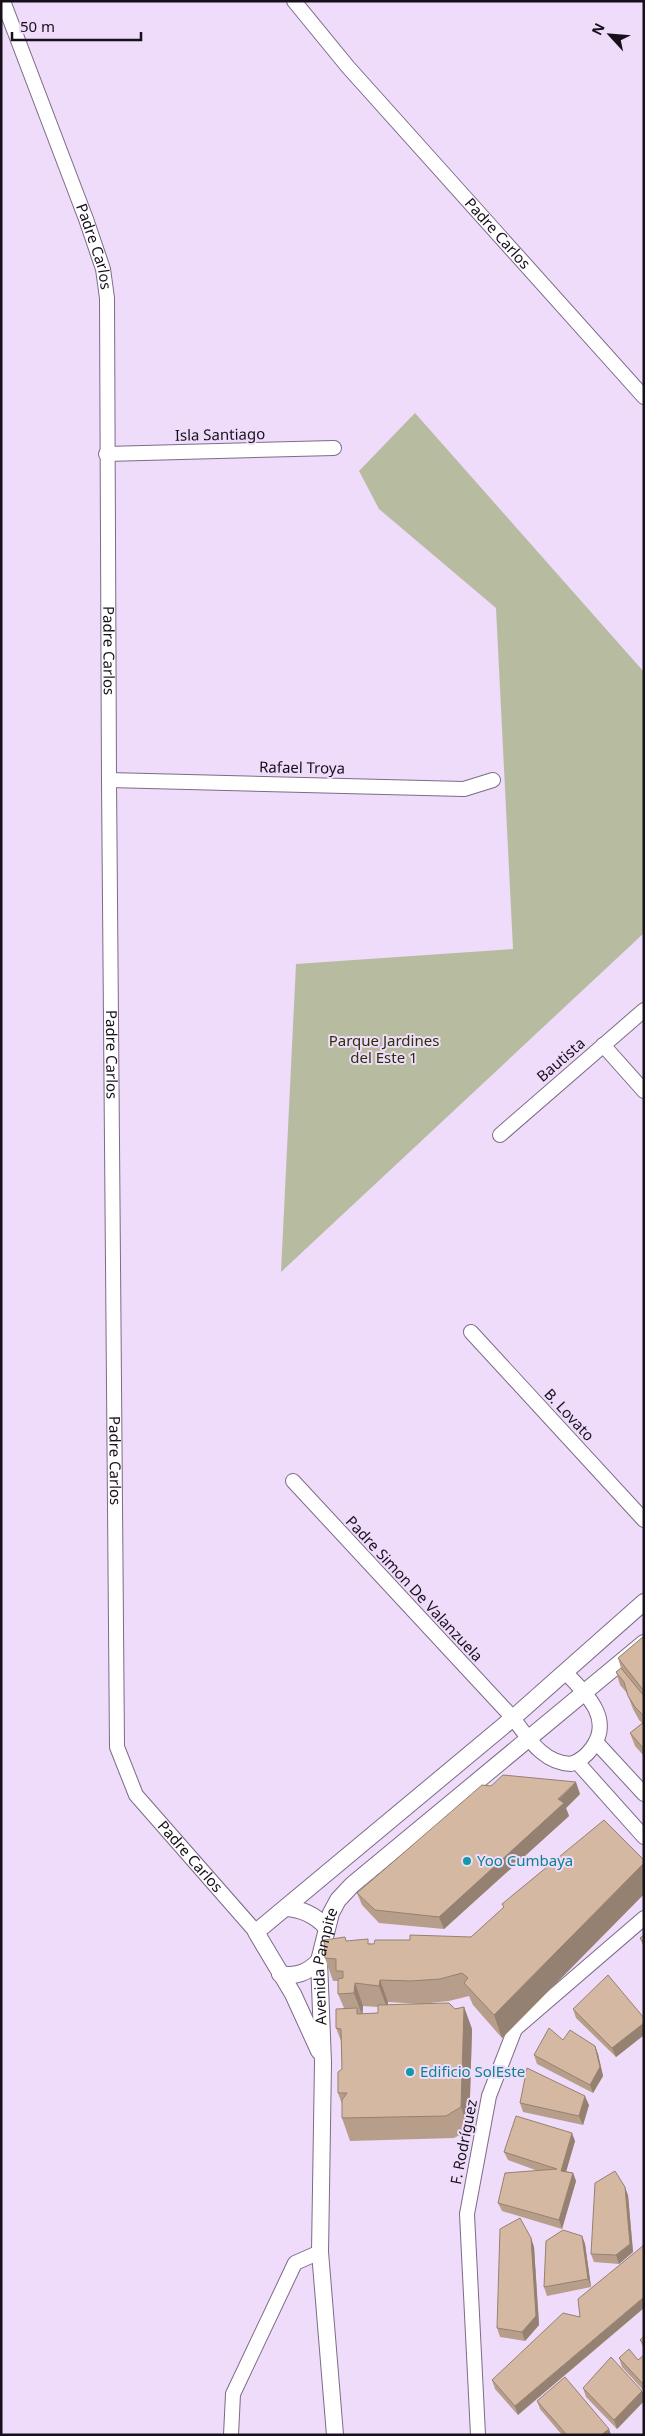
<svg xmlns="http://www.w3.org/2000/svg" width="645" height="2436" viewBox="0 0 645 2436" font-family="'Noto Sans',sans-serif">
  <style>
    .green { fill: #b7bca1 }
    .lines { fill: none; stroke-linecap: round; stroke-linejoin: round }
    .minor-casing { stroke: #7c6c87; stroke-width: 16 }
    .tertiary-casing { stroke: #7c6c87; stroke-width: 18 }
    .minor { stroke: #fff; stroke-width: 14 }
    .tertiary { stroke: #fff; stroke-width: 16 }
    .wall { fill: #b79e8a; fill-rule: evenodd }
    .shaded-wall { fill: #958171 }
    .building { fill: #d5b8a1; stroke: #958171 }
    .culture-dot { fill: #0f9aa8; stroke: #eedcfa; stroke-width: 2 }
    .labels { text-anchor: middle; stroke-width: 4; stroke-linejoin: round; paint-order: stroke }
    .street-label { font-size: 15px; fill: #17101b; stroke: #eedcfa }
    .park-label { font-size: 15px; fill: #2b3103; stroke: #eedcfa }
    .culture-label { font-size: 15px; fill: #0d838f; stroke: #eedcfa; text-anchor: start }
  </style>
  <rect width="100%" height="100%" fill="#eedcfa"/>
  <polygon class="green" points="415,413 644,672 644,933 281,1272 296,964 513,949 496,608 379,509 359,471"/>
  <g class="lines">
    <g class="minor-casing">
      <g id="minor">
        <path id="s1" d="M 3,1 L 86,219 L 103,269 L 107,298 L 109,780 L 117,1747 L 136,1795 L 256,1932"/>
        <path id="s2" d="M 294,1 L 348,67 L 644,397"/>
        <polyline points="106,454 334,448"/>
        <polyline points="109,780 464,789 493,780"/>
        <polyline points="603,1045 644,1091"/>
        <polyline points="500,1135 644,1010"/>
        <polyline points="471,1332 644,1520"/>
        <path d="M 293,1481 L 513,1718 C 529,1739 543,1763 571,1764 C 580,1761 587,1755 592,1748 C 614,1718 585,1693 565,1672"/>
        <polyline points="596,1742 644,1794"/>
        <polyline points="577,1762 644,1837"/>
        <polyline points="231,2435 233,2394 295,2263 320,2252"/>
        <polyline points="478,2435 467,2214 489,2096 515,2029 644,1918"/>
      </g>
    </g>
    <g class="tertiary-casing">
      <g id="tertiary">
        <path d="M 286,1908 C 303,1909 315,1915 326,1927"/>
        <path d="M 280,1974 C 296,1977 307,1973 319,1961"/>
        <polyline points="319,2051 293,1994 256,1932 513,1718 644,1602"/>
        <path id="s3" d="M 335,2435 L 320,2252 L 323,2062 L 319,1961 L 331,1913 L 338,1900 L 352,1885 L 644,1643"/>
      </g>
    </g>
    <use href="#minor" class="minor"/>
    <use href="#tertiary" class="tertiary"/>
  </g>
  <g class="wall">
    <polygon points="644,1636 644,1756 635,1746 630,1733 642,1723 639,1720 633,1709 627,1693 620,1685 616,1672 621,1668 618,1658"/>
    <polygon points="580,1794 566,1808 569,1816 444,1929 379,1923 362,1905 357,1893"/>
    <path d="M 644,1860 L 644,1894 L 502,2038 L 473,2005 L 469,1996 L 449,2001 L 420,2004 L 388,2002 L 388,2005 L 455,2009 L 464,2007 L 472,2029 L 469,2130 L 454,2138 L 350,2141 L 342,2118 L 342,2104 L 338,2093 L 342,2069 L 341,2041 L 336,2028 L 344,2008 L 338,1994 L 338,1981 L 333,1981 L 325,1958 L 347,1941 L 374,1944 L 410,1940 L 471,1937 L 504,1908 L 502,1904 ZM 363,2006 L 378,2007 L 378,2013 L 363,2014 Z"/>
    <polygon points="644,1935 644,1948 640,1938"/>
    <polygon points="573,2009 644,2018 644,2035 616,2057 576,2018"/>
    <polygon points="563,2040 595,2046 598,2054 603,2076 593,2093 537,2064 534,2055"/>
    <polygon points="520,2103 589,2105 583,2125 523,2112"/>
    <polygon points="575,2141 566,2171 573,2173 576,2181 562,2229 502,2211 498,2203 538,2171 508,2160 504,2152"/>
    <polygon points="628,2195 633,2252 619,2264 594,2262 591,2254"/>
    <polygon points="582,2236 585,2244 591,2287 547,2296 544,2287"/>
    <polygon points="531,2238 534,2247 539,2325 525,2341 500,2337 497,2328"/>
    <polygon points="644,2245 518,2415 495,2389 492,2380 580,2317"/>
    <polygon points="644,2336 644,2349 640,2340"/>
    <polygon points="644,2355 644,2391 622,2367 619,2358 638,2360"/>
    <polygon points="583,2388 642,2391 644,2396 644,2401 617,2429 586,2397"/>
    <polygon points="537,2401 609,2429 611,2435 562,2435 540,2409"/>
  </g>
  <g class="shaded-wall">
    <polygon points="576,1782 580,1794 566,1808 569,1816 444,1929 439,1917"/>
    <polygon points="644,1863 644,1894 502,2038 494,2015"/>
    <polygon points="380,1980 388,2002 387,2008 379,1986"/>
    <polygon points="355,1983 363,2006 362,2015 354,1993"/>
    <polygon points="464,2007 472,2029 469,2130 461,2107"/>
    <polygon points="644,2023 644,2035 616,2057 612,2048"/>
    <polygon points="595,2046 598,2054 603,2076 593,2093 590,2085"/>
    <polygon points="585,2096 589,2105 583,2125 579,2116"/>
    <polygon points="572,2133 575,2141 564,2179 561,2171"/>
    <polygon points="573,2173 576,2181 562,2229 559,2220"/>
    <polygon points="625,2187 628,2195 633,2252 619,2264 616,2255"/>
    <polygon points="582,2236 585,2244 591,2287 588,2279"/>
    <polygon points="531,2238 534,2247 539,2325 525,2341 522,2332"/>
    <polygon points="644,2297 644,2308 518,2415 515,2406"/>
    <polygon points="642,2391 644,2396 644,2401 617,2429 614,2420"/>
    <polygon points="609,2429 611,2435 601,2435"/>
  </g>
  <g class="building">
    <polygon points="644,1636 644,1691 618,1658"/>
    <polygon points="621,1668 644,1696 644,1716 635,1707 628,1696 624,1682 616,1672"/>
    <polygon points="644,1722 644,1749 630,1733"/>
    <polygon points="503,1775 576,1782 558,1799 564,1803 439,1917 375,1910 357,1893 482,1785 491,1786"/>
    <polygon points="604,1820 644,1860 644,1863 494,2015 464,1983 468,1978 462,1973 440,1979 411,1981 380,1980 379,1986 355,1983 354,1993 338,1994 338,1979 343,1978 343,1971 336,1971 336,1959 325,1958 324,1940 345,1937 346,1941 368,1939 368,1944 374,1944 375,1940 410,1940 410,1935 471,1937 504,1907 502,1904"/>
    <polygon points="644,1935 644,1943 640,1938"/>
    <polygon points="608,1975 644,2018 644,2023 612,2048 573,2009"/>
    <polygon points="449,2003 455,2009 464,2007 461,2107 446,2116 342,2118 342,2100 347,2093 338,2093 338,2072 342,2069 341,2029 336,2028 336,2009 357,2008 357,2014 378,2013 378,2005"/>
    <polygon points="549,2028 563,2040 570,2030 595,2046 600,2067 590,2085 534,2055"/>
    <polygon points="527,2068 585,2096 579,2116 520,2103"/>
    <polygon points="516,2116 572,2133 561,2171 573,2173 559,2220 498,2203 505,2173 557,2169 504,2152"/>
    <polygon points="615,2171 625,2187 630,2244 616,2255 591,2254 595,2183"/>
    <polygon points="520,2218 531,2238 536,2316 522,2332 497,2328 500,2229"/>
    <polygon points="563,2230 582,2236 588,2279 544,2287 546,2241"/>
    <polygon points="644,2245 644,2297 515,2406 492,2380 563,2313 580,2317 578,2299"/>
    <polygon points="644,2336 644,2343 640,2340"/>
    <polygon points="629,2349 638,2360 644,2355 644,2385 619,2358"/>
    <polygon points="611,2357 642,2391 614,2420 583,2388"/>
    <polygon points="565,2377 609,2429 601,2435 567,2435 537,2401"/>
  </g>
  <g class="culture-dot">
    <circle cx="467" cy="1861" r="5"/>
    <circle cx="410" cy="2072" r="5"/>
  </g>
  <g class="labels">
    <g class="street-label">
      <text dy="5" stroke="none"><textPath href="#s2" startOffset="309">Padre Carlos</textPath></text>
      <text dy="5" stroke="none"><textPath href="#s1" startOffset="262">Padre Carlos</textPath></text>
      <text transform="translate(220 435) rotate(-1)" y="5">Isla Santiago</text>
      <text dy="5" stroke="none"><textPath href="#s1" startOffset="668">Padre Carlos</textPath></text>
      <text transform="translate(302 768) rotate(1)" y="5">Rafael Troya</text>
      <text dy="5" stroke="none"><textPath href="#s1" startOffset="1072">Padre Carlos</textPath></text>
      <text transform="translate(561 1060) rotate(-41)" y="5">Bautista</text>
      <text transform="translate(569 1415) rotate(47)" y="5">B. Lovato</text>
      <text dy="5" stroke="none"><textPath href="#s1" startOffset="1478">Padre Carlos</textPath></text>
      <text transform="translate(414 1589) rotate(47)" y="5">Padre Simon De Valanzuela</text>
      <text dy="5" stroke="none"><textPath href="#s1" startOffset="1898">Padre Carlos</textPath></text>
      <text dy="5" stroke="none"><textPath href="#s3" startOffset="470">Avenida Pampite</textPath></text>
      <text transform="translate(464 2142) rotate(-79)" y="5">F. Rodríguez</text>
    </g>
    <g class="park-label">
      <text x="384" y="1046">Parque Jardines<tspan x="384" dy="17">del Este 1</tspan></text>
    </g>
    <g class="culture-label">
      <text x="477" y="1866">Yoo Cumbaya</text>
      <text x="420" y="2077">Edificio SolEste</text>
    </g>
  </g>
  <rect width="645" height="2436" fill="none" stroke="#17101b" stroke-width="5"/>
  <g transform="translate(610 35) rotate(296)" stroke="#eedcfa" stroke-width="4" paint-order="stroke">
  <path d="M0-4L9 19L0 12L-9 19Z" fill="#17101b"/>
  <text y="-8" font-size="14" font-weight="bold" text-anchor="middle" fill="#17101b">N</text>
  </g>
  <path d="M12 32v8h129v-8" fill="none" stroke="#17101b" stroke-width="2.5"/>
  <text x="20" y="32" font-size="15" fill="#17101b" stroke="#eedcfa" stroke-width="4" paint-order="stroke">50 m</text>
</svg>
